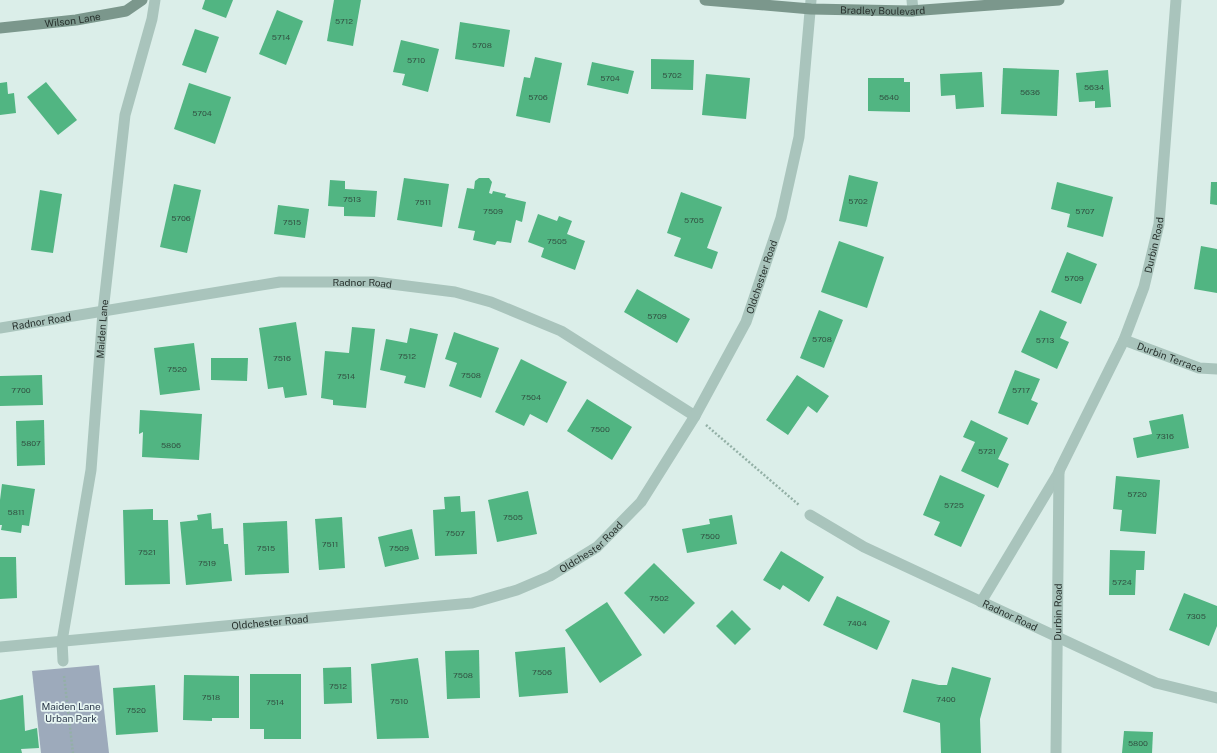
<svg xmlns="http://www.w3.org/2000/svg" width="1217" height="753" viewBox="0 0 1217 753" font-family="'Public Sans',sans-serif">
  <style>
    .green { fill: #9daabb }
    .building { fill: #51b582 }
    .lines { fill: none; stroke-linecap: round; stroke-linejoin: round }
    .path { stroke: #93b0a6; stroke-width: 2.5; stroke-dasharray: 2 2; stroke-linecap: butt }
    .service { stroke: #a9c4bc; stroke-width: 11 }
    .minor { stroke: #a9c4bc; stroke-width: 11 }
    .secondary { stroke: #7b978c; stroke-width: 11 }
    .labels { text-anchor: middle; stroke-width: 3.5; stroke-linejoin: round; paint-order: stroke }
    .number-label { font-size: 8px; fill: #325343 }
    .street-label { font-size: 10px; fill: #28322e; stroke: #e7f6f3 }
    .park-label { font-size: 10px; fill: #2f3b4d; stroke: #e7f6f3 }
  </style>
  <rect width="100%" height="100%" fill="#dbeee9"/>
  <polygon class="green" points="99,665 109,753 41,753 32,671"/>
  <g class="building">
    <polygon points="205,0 233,0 226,18 202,9"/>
    <polygon points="334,0 361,0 353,46 327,41"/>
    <polygon points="277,10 303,21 286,65 259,54"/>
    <polygon points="460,22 510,30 504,67 455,59"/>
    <polygon points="195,29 219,37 206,73 182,65"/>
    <polygon points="401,40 439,49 428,92 402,85 405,74 393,72"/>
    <polygon points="535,57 562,63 550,123 516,116 524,77 530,78"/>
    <polygon points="651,59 694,60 693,90 651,89"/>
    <polygon points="592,62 634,71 628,94 587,85"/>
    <polygon points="1003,68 1059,70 1057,116 1001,114"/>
    <polygon points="1108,70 1111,107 1095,108 1095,101 1079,102 1076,73"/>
    <polygon points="982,72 984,107 956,109 955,95 941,96 940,74"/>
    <polygon points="706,74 750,78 746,119 702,115"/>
    <polygon points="868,78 904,78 904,82 910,82 910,112 868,111"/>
    <polygon points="7,82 8,94 14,93 16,113 0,115 0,83"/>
    <polygon points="46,82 77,120 58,135 27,97"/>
    <polygon points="189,83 231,97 215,144 174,129"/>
    <polygon points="849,175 878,182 867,227 839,221"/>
    <polygon points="404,178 449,184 442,227 397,220"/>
    <polygon points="479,178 489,178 492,182 489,193 492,194 493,191 506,194 505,197 526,202 522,222 516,220 511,243 497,241 495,245 473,240 475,231 458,228 467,188 474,189 475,181"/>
    <polygon points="330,180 345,181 345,189 377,191 375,217 344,216 344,207 328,206"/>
    <polygon points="1057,182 1113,197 1103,237 1067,227 1070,214 1051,209"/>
    <polygon points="1211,182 1217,182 1217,205 1210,204"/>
    <polygon points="174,184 201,190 187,253 160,247"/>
    <polygon points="40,190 62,194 53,253 31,250"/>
    <polygon points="681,192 722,207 707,248 718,252 712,269 674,256 681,238 667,233"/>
    <polygon points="278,205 309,209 305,238 274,234"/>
    <polygon points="538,214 557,221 559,216 572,221 567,234 585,241 575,270 541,257 544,248 528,242"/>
    <polygon points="839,241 884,257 867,308 821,292"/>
    <polygon points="1201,246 1217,249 1217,293 1194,289"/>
    <polygon points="1067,252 1097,264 1081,304 1051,292"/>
    <polygon points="637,289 690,319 677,343 624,312"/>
    <polygon points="819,310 843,320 824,368 800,358"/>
    <polygon points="1040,310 1067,322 1060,338 1069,342 1057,369 1021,352"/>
    <polygon points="296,322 307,395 285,398 283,387 268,389 259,328"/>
    <polygon points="352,327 375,329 366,408 333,405 333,400 321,398 325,351 349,353"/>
    <polygon points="410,328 438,334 425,388 404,383 406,376 380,370 386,339 407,343"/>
    <polygon points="454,332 499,348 481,398 449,386 457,363 445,359"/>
    <polygon points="194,343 200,390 160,395 154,348"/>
    <polygon points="211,358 248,358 247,381 211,380"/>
    <polygon points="521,359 567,382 547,423 530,414 524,426 495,412"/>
    <polygon points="1015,370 1040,379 1031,400 1038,403 1028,425 998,413"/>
    <polygon points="42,375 43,405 0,406 0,376"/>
    <polygon points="797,375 829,396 817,413 808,406 788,435 766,420"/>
    <polygon points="587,399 632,427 612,460 567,431"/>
    <polygon points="140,410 202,414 199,460 142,457 143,432 139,434"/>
    <polygon points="1183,414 1189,448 1137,458 1133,438 1152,434 1149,421"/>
    <polygon points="44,420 45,465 17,466 16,421"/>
    <polygon points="971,420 1008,438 998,459 1009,464 998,488 961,471 975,442 963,437"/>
    <polygon points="940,475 985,495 961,547 934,535 940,522 923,515"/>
    <polygon points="1116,476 1160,480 1156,534 1120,531 1122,510 1113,509"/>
    <polygon points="2,484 35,489 29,526 22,525 21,533 1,530 2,525 0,525 0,500"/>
    <polygon points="528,491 537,534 497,542 488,500"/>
    <polygon points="460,496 461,512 475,511 477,554 435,556 433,510 445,509 444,497"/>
    <polygon points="153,509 153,520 168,520 170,584 125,585 123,510"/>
    <polygon points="211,513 212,529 223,528 224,544 228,544 232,581 186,585 180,522 198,520 197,515"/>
    <polygon points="732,515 737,544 687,553 682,529 710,524 709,519"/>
    <polygon points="342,517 345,568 319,570 315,519"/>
    <polygon points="287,521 289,573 245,575 243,523"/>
    <polygon points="412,529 419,559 385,567 378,537"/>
    <polygon points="1110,550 1145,551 1144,570 1136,570 1135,595 1109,595"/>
    <polygon points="781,551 824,577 809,602 783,585 780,590 763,580"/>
    <polygon points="0,557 16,557 17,598 0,599"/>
    <polygon points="654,563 695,603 664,634 624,593"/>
    <polygon points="1184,593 1217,606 1217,626 1209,646 1169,630"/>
    <polygon points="837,596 890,621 877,650 823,625"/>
    <polygon points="607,602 642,655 600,683 565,630"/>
    <polygon points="732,610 751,629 735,645 716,626"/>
    <polygon points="565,647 568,693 519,697 515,652"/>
    <polygon points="479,650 480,698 447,699 445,651"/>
    <polygon points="418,658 429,738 377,739 371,664"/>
    <polygon points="351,667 352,703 324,704 323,668"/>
    <polygon points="952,667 991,678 980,719 981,753 941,753 940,723 903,712 912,679 939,685 947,685"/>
    <polygon points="250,674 301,674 301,739 264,739 264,729 250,729"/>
    <polygon points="184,675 239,676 239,718 212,718 212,721 183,720"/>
    <polygon points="155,685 158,732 116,735 113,688"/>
    <polygon points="23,695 25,731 37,728 39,748 21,749 22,753 0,753 0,700"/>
    <polygon points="1124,731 1153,732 1152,753 1122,753"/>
  </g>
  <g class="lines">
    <g class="path">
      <polyline points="706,425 799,505"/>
      <polyline points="64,676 73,753"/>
    </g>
    <polyline class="service" points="912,0 913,11"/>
    <g class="minor">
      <path id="s1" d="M 0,328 L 280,282 L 375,282 L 455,292 L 491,302 L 561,331 L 695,416"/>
      <path id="s2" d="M 1124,340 L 1199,368 L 1217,369"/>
      <path id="s3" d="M 810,515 L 864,547 L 1156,683 L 1217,698"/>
      <polyline points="981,602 1059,472"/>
      <path id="s4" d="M 0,647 L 472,603 L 517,590 L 550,576 L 597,547 L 641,502 L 695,416 L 746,322 L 781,218 L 799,137 L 811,0"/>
      <path id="s5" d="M 63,661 L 62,641 L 91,470 L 103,312 L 125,115 L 152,19 L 155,0"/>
      <path id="s6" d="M 1056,753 L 1059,471 L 1124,340 L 1144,287 L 1159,224 L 1176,0"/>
    </g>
    <g class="secondary">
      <path id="s7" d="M 705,0 L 811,9 L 910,11 L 1059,0"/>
      <path id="s8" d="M 0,28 L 76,20 L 126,11 L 142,0"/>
    </g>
  </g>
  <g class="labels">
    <g class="number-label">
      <text x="344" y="24">5712</text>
      <text x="281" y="40">5714</text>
      <text x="482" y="48">5708</text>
      <text x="416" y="63">5710</text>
      <text x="672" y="78">5702</text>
      <text x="610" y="81">5704</text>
      <text x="1094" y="90">5634</text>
      <text x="1030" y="95">5636</text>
      <text x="538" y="100">5706</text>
      <text x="889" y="100">5640</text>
      <text x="202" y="116">5704</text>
      <text x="352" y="202">7513</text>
      <text x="858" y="204">5702</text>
      <text x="423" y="205">7511</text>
      <text x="493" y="214">7509</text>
      <text x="1085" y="214">5707</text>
      <text x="181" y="221">5706</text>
      <text x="694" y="223">5705</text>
      <text x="292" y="225">7515</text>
      <text x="557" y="244">7505</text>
      <text x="1074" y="281">5709</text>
      <text x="657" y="319">5709</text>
      <text x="822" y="342">5708</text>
      <text x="1045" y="343">5713</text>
      <text x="407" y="359">7512</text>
      <text x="282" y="361">7516</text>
      <text x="177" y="372">7520</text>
      <text x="471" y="378">7508</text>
      <text x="346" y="379">7514</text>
      <text x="21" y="393">7700</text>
      <text x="1021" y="393">5717</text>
      <text x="531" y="400">7504</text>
      <text x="600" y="432">7500</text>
      <text x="1165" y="439">7316</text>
      <text x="31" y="446">5807</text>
      <text x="171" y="448">5806</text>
      <text x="987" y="454">5721</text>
      <text x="1137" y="497">5720</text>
      <text x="954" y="508">5725</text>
      <text x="16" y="515">5811</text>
      <text x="513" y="520">7505</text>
      <text x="455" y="536">7507</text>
      <text x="710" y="539">7500</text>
      <text x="330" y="547">7511</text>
      <text x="266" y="551">7515</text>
      <text x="399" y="551">7509</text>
      <text x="147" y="555">7521</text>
      <text x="207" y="566">7519</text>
      <text x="1122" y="585">5724</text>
      <text x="659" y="601">7502</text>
      <text x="1196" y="619">7305</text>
      <text x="857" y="626">7404</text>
      <text x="542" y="675">7506</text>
      <text x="463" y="678">7508</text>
      <text x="338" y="689">7512</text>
      <text x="211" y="700">7518</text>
      <text x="946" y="702">7400</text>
      <text x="399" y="704">7510</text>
      <text x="275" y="705">7514</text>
      <text x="136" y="713">7520</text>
      <text x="1138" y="746">5800</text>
    </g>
    <g class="street-label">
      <text dy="4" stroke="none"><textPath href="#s7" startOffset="178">Bradley Boulevard</textPath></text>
      <text dy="4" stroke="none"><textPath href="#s8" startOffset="73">Wilson Lane</textPath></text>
      <text dy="4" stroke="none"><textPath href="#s6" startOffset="528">Durbin Road</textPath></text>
      <text dy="4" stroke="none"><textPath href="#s4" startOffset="931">Oldchester Road</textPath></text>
      <text dy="4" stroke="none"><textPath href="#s1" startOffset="366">Radnor Road</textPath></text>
      <text dy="4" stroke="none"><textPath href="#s1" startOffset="42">Radnor Road</textPath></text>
      <text dy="4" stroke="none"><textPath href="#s5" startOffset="335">Maiden Lane</textPath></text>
      <text dy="4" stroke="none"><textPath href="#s2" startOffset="49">Durbin Terrace</textPath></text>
      <text dy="4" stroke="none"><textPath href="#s4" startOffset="607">Oldchester Road</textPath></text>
      <text dy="4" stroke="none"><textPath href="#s6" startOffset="141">Durbin Road</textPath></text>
      <text dy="4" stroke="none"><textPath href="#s3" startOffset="224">Radnor Road</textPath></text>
      <text dy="4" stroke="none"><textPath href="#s4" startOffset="271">Oldchester Road</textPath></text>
    </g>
    <g class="park-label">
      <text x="71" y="710">Maiden Lane<tspan x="71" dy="12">Urban Park</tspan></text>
    </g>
  </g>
</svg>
